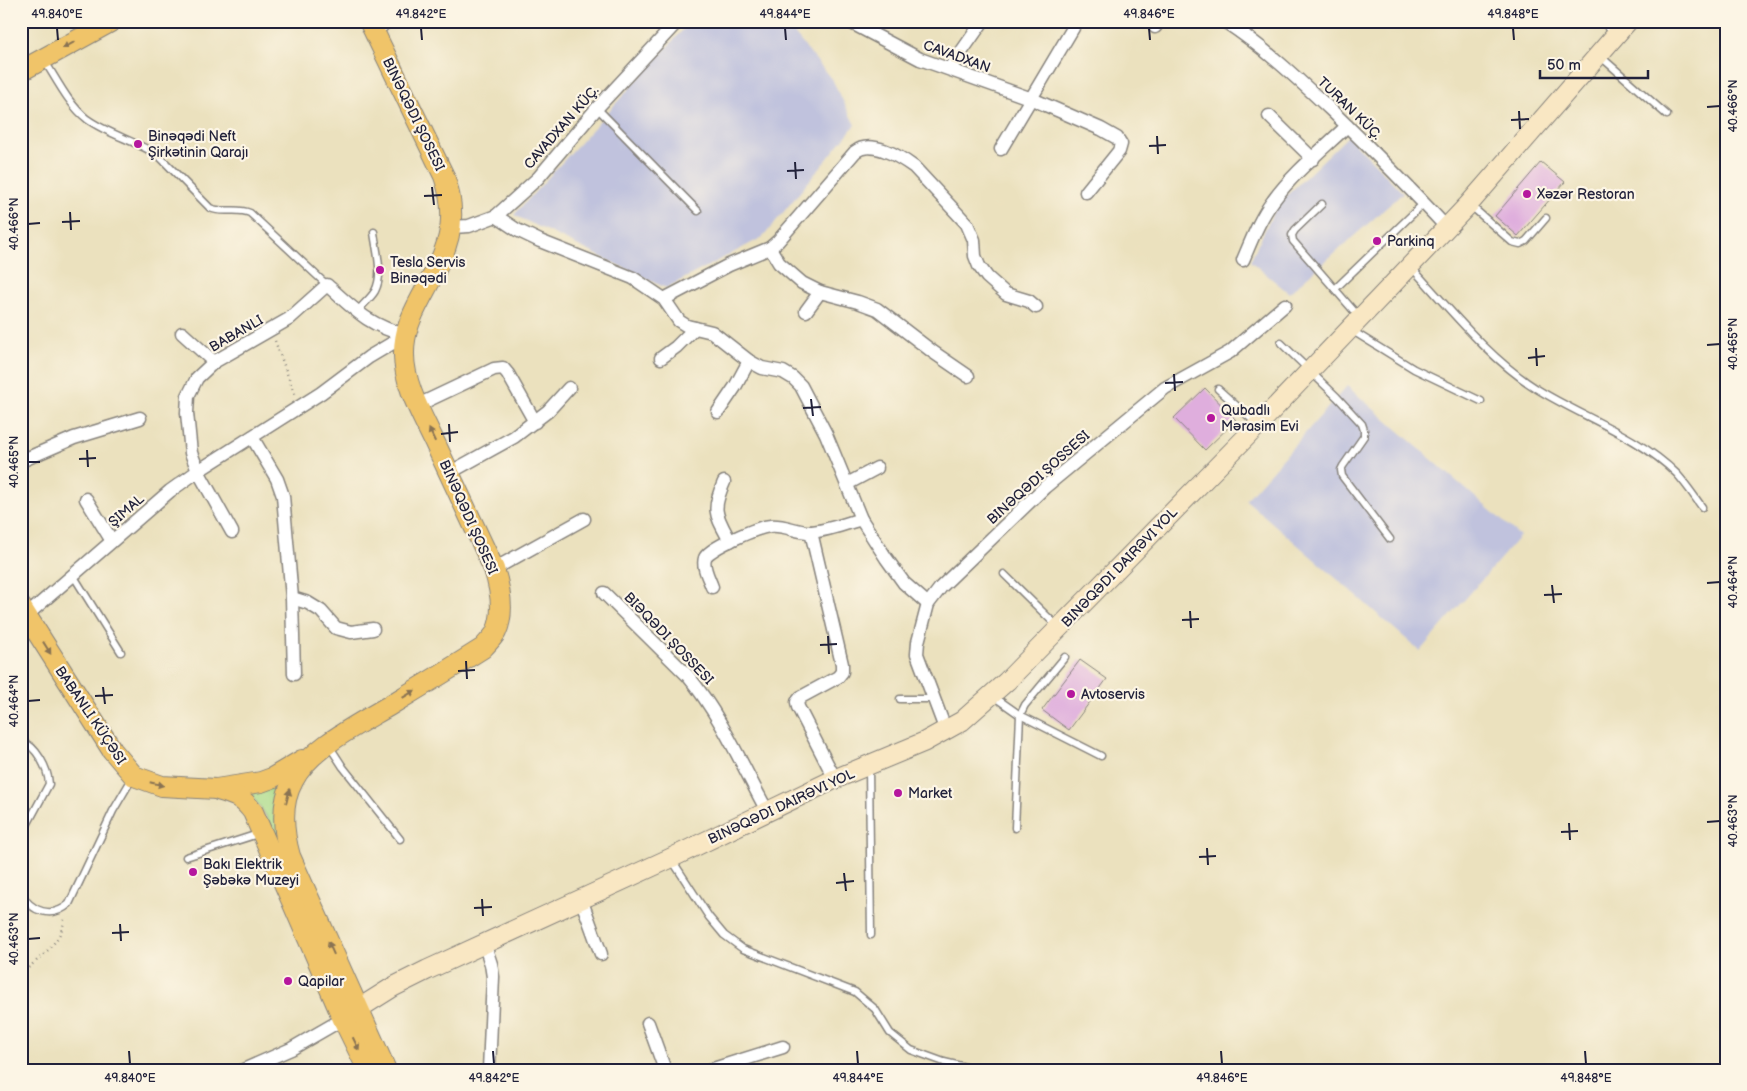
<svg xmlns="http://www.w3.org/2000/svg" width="1747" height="1091" viewBox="0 0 1747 1091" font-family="'Balsamiq Sans',sans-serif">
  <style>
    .industrial { fill: #c0c2dd }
    .green { fill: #abdb89; stroke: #667e62 }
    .building { fill: #dfaedd }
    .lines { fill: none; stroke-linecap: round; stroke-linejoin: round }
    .lane-casing { stroke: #86827c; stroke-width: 9 }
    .street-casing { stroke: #86827c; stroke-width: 15 }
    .secondary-casing { stroke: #86827c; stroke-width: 21 }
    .primary-casing { stroke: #86827c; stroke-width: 22 }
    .path { stroke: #86827c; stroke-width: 2.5; stroke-dasharray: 1 4; stroke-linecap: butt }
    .lane { stroke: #fff; stroke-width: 6 }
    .street { stroke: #fff; stroke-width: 12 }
    .secondary { stroke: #f9e7c3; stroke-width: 19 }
    .primary { stroke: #f0c469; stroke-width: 20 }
    .oneway { fill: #897352 }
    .ticks { fill: none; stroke: #22223b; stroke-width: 2 }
    .poi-dot { fill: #b5179e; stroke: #fcf5e5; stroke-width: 2 }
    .labels { text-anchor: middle; stroke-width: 4.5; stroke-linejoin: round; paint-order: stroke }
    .street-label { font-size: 14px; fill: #22223b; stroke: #fcf5e5 }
    .poi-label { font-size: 14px; fill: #22223b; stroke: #fcf5e5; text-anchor: start }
    .neatline { fill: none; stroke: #22223b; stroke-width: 2 }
    .ticks-label { font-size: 12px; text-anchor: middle; fill: #22223b }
  </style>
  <rect width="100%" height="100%" fill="#fcf5e5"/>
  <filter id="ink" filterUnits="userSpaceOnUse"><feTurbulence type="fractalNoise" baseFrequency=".02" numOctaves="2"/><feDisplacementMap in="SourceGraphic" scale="10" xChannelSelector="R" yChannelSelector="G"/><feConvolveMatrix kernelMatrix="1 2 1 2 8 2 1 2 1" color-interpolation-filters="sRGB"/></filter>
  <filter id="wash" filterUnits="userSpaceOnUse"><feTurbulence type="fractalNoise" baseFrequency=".0096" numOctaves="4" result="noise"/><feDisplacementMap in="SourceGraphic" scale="20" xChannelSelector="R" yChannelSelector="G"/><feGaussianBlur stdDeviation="1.12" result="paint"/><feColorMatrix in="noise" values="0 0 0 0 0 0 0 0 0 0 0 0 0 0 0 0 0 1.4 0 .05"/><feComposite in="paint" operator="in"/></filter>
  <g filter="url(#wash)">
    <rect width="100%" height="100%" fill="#ebe1be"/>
    <g class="industrial">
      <polygon points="691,21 784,21 833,81 855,125 763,237 666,288 514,215"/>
      <polygon points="1348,136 1403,193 1289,293 1250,261 1277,205"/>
      <polygon points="1347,386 1520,536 1420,651 1246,500"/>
    </g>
    <path class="green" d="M 283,778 L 282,855 C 272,830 268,811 247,793 Z"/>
    <g id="blocks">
      <g class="building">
        <polygon points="1541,162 1565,182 1518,236 1495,216"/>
        <polygon points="1205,388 1236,420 1205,450 1174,418"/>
        <polygon points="1080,660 1107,679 1069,730 1042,710"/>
      </g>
    </g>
  </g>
  <g filter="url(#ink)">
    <use href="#blocks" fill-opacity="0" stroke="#86827c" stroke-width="1"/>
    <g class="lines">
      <g class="lane-casing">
        <g id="lane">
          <polyline points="1600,56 1667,115"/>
          <path d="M 44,60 C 57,80 69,105 87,119 C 109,135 137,141 159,156 L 210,208 C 223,214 237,207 250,213 L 327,285"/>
          <polyline points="597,108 698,211"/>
          <polyline points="1322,204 1295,230 1292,235 1293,241 1360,318"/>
          <polyline points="1470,205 1512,242 1520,244 1526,241 1546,218"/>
          <path d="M 1411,267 C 1450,309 1488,358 1537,389 C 1582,417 1639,436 1677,474 C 1686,484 1694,496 1702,507"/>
          <polyline points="1335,289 1424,203"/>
          <path d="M 357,312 C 362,305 371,298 375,291 C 384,274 376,250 374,232"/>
          <polyline points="1351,330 1414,369 1481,401"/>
          <polyline points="1281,343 1337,397 1362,424 1364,430 1364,436 1343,466 1341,470 1342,476 1390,539"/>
          <polyline points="1218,389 1257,424"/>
          <polyline points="1004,574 1058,627"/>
          <polyline points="73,575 121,652"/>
          <polyline points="993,696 1020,715 1101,756"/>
          <polyline points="900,699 933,699"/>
          <path d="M 21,741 C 37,746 48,769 49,784 L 21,836"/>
          <polyline points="330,747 343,767 400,839"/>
          <polyline points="869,767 871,935"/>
          <polyline points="1015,828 1020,715 1025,705 1065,657"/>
          <polyline points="186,857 261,833"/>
          <polyline points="672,860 709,917 724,935 743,949 855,992 875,1009 890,1033 911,1050 944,1062 978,1070"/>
          <path d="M 21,893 C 31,912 52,919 69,904 L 113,811 L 133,777"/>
        </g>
      </g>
      <g class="street-casing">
        <g id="street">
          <polyline points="848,21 920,59 1032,99 1101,129 1117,138 1121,144 1119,151 1086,192"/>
          <path d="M 1224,21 C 1264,47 1297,78 1332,111 C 1371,149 1410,188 1447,228"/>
          <polyline points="1606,21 1618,33"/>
          <polyline points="1155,27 1159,21"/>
          <polyline points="1241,32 1250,21"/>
          <polyline points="374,33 387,21"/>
          <polyline points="950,68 983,21"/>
          <polyline points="1269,116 1313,159"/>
          <polyline points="1001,149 1073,28"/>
          <polyline points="496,216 517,230 540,241 633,278 664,299 679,321 687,326 712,332 749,361 762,368 783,372 793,378 801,386 826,434 861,519 886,558 904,583 928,604"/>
          <polyline points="452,227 469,226 496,216 538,178 597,108 678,21"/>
          <polyline points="770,248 779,263 802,283 820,292 858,302 877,309 933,352 968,376"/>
          <path d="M 1243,260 C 1252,239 1260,218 1273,201 C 1294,172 1322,150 1347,126"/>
          <path d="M 664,299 L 729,265 L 770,248 L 778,241 L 855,152 C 871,139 899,156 914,167 L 967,224 L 974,240 L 975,256 L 979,266 L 987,277 L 1006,294 L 1029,301 L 1036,307"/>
          <polyline points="806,311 820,292"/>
          <polyline points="182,333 214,362"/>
          <polyline points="661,358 676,347 695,328"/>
          <polyline points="418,405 494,369 503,368 508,374 535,422"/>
          <polyline points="718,412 735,387 749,361"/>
          <polyline points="252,437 277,479 283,496 292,598 294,674"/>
          <polyline points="21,461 74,438 140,418"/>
          <polyline points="449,473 514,437 548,411 569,388"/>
          <path d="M 724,482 C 711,511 716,515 730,541"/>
          <polyline points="847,484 877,468"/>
          <polyline points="86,499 112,541"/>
          <path d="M 232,532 L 198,471 L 191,453 L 187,413 L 188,396 L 197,378 L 214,362 L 289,319 L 327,285 C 354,309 369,326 406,335"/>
          <polyline points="811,532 842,664 842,672 838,677 801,697 797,702 798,707 835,779"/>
          <polyline points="494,569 584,519"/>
          <path d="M 712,587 C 709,578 702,567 705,558 C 708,548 759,527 770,526 C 784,524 798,533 812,532 C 829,530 845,524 861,519"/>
          <path d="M 604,593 L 688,676 C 721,716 742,765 767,811"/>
          <polyline points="292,598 308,603 321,611 336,628 351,632 373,629"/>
          <polyline points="27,615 170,491 198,471 321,393 369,357 406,335"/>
          <polyline points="946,731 917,654 918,642 928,604 941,587 1045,487 1165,388 1230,352 1285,305"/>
          <polyline points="581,899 601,954"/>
          <polyline points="484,943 491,964 493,977 489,1070"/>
          <polyline points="648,1023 665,1070"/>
          <polyline points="243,1070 291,1049 343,1019"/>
          <polyline points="710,1070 783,1047"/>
        </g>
      </g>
      <g class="secondary-casing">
        <polyline id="secondary" points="358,1009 393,987 427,970 671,858 835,779 924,742 962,721 1007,681 1258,425 1410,266 1469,204 1628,21"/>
      </g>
      <g class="primary-casing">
        <g id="primary">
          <path d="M 369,21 L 444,176 C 462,226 444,255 421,298 C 412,315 404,332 404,352 C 403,384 423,417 436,445 C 455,486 475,528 494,569 C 500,588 505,613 496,632 C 493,638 487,643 483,648 C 453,667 422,686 392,704 C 361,723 309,748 293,781 C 280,804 283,831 290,856 L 386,1070"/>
          <polyline points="21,71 112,21"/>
          <polyline points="21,607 112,750 134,776 162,786 216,789 261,782 272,778 302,760"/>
          <path d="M 218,790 C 235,795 242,797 253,812 L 343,1019 L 368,1070"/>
        </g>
      </g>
      <g class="path">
        <polyline points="275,341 295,395"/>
        <path d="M 21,974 C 37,960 64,941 64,918"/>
      </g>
      <use href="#lane" class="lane"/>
      <use href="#street" class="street"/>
      <use href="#secondary" class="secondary"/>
      <use href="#primary" class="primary"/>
    </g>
    <defs><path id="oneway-solid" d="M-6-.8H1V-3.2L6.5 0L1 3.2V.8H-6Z" transform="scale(1.25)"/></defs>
    <g class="oneway">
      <use href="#oneway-solid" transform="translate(69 45) rotate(151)"/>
      <use href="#oneway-solid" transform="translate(432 435) rotate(-115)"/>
      <use href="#oneway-solid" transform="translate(47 648) rotate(58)"/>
      <use href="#oneway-solid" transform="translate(409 694) rotate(-31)"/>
      <use href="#oneway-solid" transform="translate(157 784) rotate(13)"/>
      <use href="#oneway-solid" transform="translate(288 796) rotate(-76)"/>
      <use href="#oneway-solid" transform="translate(331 948) rotate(-114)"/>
      <use href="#oneway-solid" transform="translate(356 1044) rotate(64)"/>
    </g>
  </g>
  <path class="ticks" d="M 57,28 L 58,40M 421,28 L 422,40M 785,28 L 786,40M 1149,28 L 1150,40M 1513,28 L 1514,40M 1707,107 L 1720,106M 1519,111 L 1520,129M 1511,120 L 1529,119M 1157,136 L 1158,154M 1149,146 L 1166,145M 795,162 L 796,179M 787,171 L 804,170M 432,187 L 434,205M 424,196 L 442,195M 70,212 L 71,230M 62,222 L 80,221M 28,224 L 40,223M 1707,345 L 1720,344M 1536,348 L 1537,366M 1528,358 L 1545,356M 1174,374 L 1175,391M 1165,383 L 1183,382M 811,399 L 813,416M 803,408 L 821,407M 449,424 L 450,442M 441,434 L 458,432M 87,450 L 88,467M 79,459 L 96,458M 28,462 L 40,462M 1707,583 L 1720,582M 1552,585 L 1554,603M 1544,595 L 1562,594M 1190,611 L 1191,628M 1182,620 L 1199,619M 828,636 L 829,654M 820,645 L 837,644M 466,661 L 467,679M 458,671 L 475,670M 103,687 L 105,704M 95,696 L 113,695M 28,701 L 40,700M 1707,822 L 1720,821M 1569,823 L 1570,840M 1561,832 L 1578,831M 1207,848 L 1208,865M 1199,857 L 1216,856M 844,873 L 846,891M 836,883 L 854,881M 482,899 L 483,916M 474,908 L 492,907M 120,924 L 121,941M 112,933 L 129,932M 28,939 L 40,938M 129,1051 L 130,1064M 493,1051 L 494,1064M 857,1051 L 858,1064M 1221,1051 L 1222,1064M 1585,1051 L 1586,1064"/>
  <g class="poi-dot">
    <circle cx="138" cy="144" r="5"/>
    <circle cx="1527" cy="194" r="5"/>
    <circle cx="1377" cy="241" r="5"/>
    <circle cx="380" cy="270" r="5"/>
    <circle cx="1211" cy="418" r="5"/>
    <circle cx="1071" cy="694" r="5"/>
    <circle cx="898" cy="793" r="5"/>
    <circle cx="193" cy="872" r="5"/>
    <circle cx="288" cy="981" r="5"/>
  </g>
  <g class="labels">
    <g class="street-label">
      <text transform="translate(957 56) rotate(20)" y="5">CAVADXAN</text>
      <text transform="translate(1350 108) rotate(44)" y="5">TURAN KÜÇ.</text>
      <text transform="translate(414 114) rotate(64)" y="5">BINƏQƏDI ŞOSESI</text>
      <text transform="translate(561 127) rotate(-49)" y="5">CAVADXAN KÜÇ.</text>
      <text transform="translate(236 333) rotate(-30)" y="5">BABANLI</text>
      <text transform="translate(1038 477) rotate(-42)" y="5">BINƏQƏDI ŞOSSESI</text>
      <text transform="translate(126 510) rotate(-41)" y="5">ŞIMAL</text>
      <text transform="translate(469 517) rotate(66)" y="5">BINƏQƏDI ŞOSESI</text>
      <text transform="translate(1119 567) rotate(-46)" y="5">BINƏQƏDI DAIRƏVI YOL</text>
      <text transform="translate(669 638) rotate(46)" y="5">BIƏQƏDI ŞOSSESI</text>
      <text transform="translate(91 715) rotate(56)" y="5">BABANLI KÜÇƏSI</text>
      <text transform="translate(781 806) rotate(-25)" y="5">BINƏQƏDI DAIRƏVI YOL</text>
    </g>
    <g class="poi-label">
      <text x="148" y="141">Binəqədi Neft<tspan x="148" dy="16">Şirkətinin Qarajı</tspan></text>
      <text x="1537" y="199">Xəzər Restoran</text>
      <text x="1387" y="246">Parkinq</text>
      <text x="390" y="267">Tesla Servis<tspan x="390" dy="16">Binəqədi</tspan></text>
      <text x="1221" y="415">Qubadlı<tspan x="1221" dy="16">Mərasim Evi</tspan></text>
      <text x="1081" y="699">Avtoservis</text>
      <text x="908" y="798">Market</text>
      <text x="203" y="869">Bakı Elektrik<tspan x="203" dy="16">Şəbəkə Muzeyi</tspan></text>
      <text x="298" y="986">Qapilar</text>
    </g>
  </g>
  <rect width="1747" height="1091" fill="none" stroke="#fcf5e5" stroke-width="55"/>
  <path d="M1540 70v8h108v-8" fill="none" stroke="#22223b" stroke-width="2.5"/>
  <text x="1547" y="70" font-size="15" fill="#22223b" stroke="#fcf5e5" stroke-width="4" paint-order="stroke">50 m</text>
  <rect x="28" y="28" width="1692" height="1036" class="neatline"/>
  <g class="ticks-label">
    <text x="57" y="18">49.840°E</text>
    <text x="421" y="18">49.842°E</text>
    <text x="785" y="18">49.844°E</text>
    <text x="1149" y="18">49.846°E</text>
    <text x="1513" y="18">49.848°E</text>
    <text transform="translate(1733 106) rotate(-90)" y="4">40.466°N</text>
    <text transform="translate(14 224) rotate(-90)" y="4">40.466°N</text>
    <text transform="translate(1733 344) rotate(-90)" y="4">40.465°N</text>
    <text transform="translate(14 462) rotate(-90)" y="4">40.465°N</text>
    <text transform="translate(1733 582) rotate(-90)" y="4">40.464°N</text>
    <text transform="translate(14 701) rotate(-90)" y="4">40.464°N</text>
    <text transform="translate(1733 821) rotate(-90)" y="4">40.463°N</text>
    <text transform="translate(14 939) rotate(-90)" y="4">40.463°N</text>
    <text x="130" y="1082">49.840°E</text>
    <text x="494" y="1082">49.842°E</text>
    <text x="858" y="1082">49.844°E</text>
    <text x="1222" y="1082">49.846°E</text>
    <text x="1586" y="1082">49.848°E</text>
  </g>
</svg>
